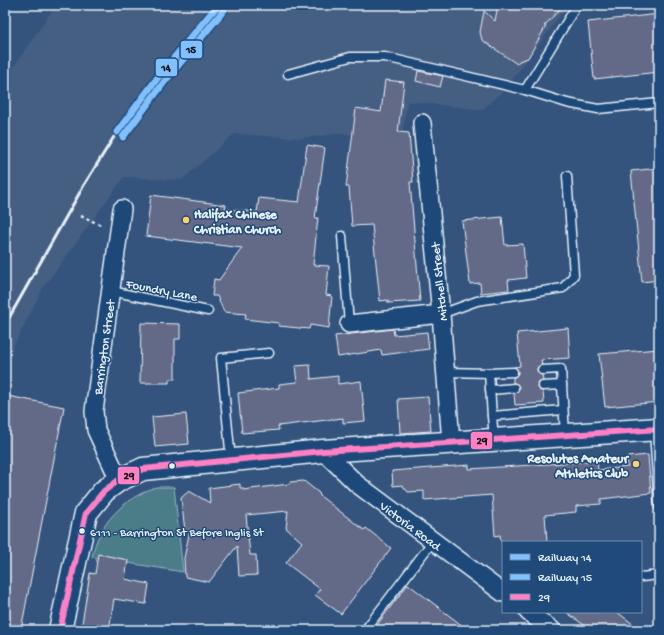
<svg xmlns="http://www.w3.org/2000/svg" width="664" height="635" viewBox="0 0 664 635" font-family="'Gochi Hand',sans-serif">
  <style>
    .built { fill: #455e83 }
    .green { fill: #4c7d88; stroke: #9ab7c0 }
    .building { fill: #646b87; stroke: #e8f1f8 }
    .lines { fill: none; stroke-linecap: round; stroke-linejoin: round }
    .lane-casing { stroke: #e8f1f8; stroke-width: 11 }
    .street-casing { stroke: #e8f1f8; stroke-width: 20 }
    .secondary-casing { stroke: #e8f1f8; stroke-width: 25 }
    .path { stroke: #e8f1f8; stroke-width: 2.5; stroke-dasharray: 3 3; stroke-linecap: butt }
    .lane { stroke: #1f4a7a; stroke-width: 8 }
    .street { stroke: #1f4a7a; stroke-width: 17 }
    .secondary { stroke: #1f4a7a; stroke-width: 22 }
    .rail { stroke: #e8f1f8; stroke-width: 3 }
    .bus-1-casing { stroke: #1f4a7a; stroke-width: 9 }
    .bus-1 { stroke: #ff80c5; stroke-width: 6 }
    .rail-1-casing { stroke: #1f4a7a; stroke-width: 10 }
    .rail-2-casing { stroke: #1f4a7a; stroke-width: 10 }
    .rail-1 { stroke: #80c0ff; stroke-width: 7 }
    .rail-2 { stroke: #80c0ff; stroke-width: 7 }
    .poi-dot { fill: #ffd166; stroke: #1f4a7a; stroke-width: 1.5 }
    .bus-dot { fill: #e8f1f8; stroke: #1f4a7a; stroke-width: 1.5 }
    .labels { text-anchor: middle; stroke-width: 3; stroke-linejoin: round; paint-order: stroke }
    .bus-label { font-size: 12px; fill: #e8f1f8; stroke: #1f4a7a; text-anchor: start }
    .poi-label { font-size: 13px; font-weight: bold; fill: #e8f1f8; stroke: #1f4a7a; text-anchor: start }
    .street-label { font-size: 13px; fill: #e8f1f8; stroke: #1f4a7a }
    .line-badge { stroke: #1f4a7a; stroke-width: 1.5 }
    .pale-badge-label { font-size: 11px; text-anchor: middle; font-weight: bold; fill: #111 }
  </style>
  <rect width="100%" height="100%" fill="#34547e"/>
  <filter id="ink" filterUnits="userSpaceOnUse"><feTurbulence type="fractalNoise" baseFrequency=".025" numOctaves="2"/><feDisplacementMap in="SourceGraphic" scale="8" xChannelSelector="R" yChannelSelector="G"/><feConvolveMatrix kernelMatrix="1 2 1 2 8 2 1 2 1" color-interpolation-filters="sRGB"/></filter>
  <g filter="url(#ink)">
    <polygon class="built" points="56,5 568,5 507,87 482,110 408,101 402,134 336,134 302,138 234,134 182,180 124,177 43,288 5,363 5,79"/>
    <path class="green" d="M 156,487 L 174,487 L 183,572 L 92,557 C 98,524 124,498 156,487 Z"/>
    <g class="building">
      <polygon points="498,5 564,5 544,26 546,26 528,58 519,61 517,64 482,40 480,32 484,11 495,21"/>
      <polygon points="659,14 659,72 594,79 588,22"/>
      <polygon points="418,71 443,76 440,87 416,81"/>
      <polygon points="385,80 404,82 398,132 409,133 413,182 410,182 420,301 388,303 388,300 380,301 372,225 352,226 349,187 346,187 356,108 381,112"/>
      <polygon points="307,145 325,148 315,218 318,218 313,265 329,266 326,295 332,296 329,328 310,325 309,329 279,326 279,323 245,319 246,314 224,312 217,296 212,296 214,279 219,280 242,248 146,236 151,195 226,205 225,209 257,212 259,198 299,202"/>
      <polygon points="659,168 659,280 642,282 631,171"/>
      <polygon points="502,217 505,245 523,244 526,278 508,280 509,290 481,293 480,283 470,284 462,221"/>
      <polygon points="141,323 180,324 180,339 175,339 175,379 169,379 169,383 140,383"/>
      <polygon points="568,328 570,358 541,360 542,365 537,368 538,373 542,375 543,381 538,383 538,387 540,391 543,391 544,403 515,405 514,394 517,392 519,388 518,385 513,383 513,378 516,376 518,372 517,369 514,367 520,366 517,333"/>
      <polygon points="393,329 394,335 427,332 429,349 382,355 381,350 338,357 335,336"/>
      <polygon points="659,349 659,402 605,407 599,354"/>
      <polygon points="310,365 311,379 338,376 338,384 361,381 365,421 343,423 343,418 278,426 279,430 242,433 238,393 279,388 279,384 297,382 295,366"/>
      <polygon points="8,396 64,407 21,630 5,630 5,414"/>
      <polygon points="428,397 431,431 400,433 398,399"/>
      <polygon points="186,414 189,444 155,447 152,417"/>
      <polygon points="648,455 651,493 601,499 601,504 576,506 576,512 545,515 547,542 501,542 500,535 495,536 492,495 424,500 424,491 408,492 402,485 393,486 392,471 469,465 469,469 597,461 598,470 628,467 627,457"/>
      <polygon points="304,481 319,493 320,496 364,530 366,528 391,548 341,614 315,595 320,589 286,563 302,542 286,528 288,511 246,515 250,555 256,555 257,575 239,576 237,546 209,582 185,577 184,558 190,530 185,531 181,498 189,491 210,503 209,488 240,484 240,488 243,488 243,490 289,484 290,482"/>
      <polygon points="98,554 128,560 125,579 149,584 146,604 114,599 109,630 81,630 90,573 95,574"/>
      <polygon points="408,584 468,630 373,630"/>
      <polygon points="566,612 617,612 641,630 591,630"/>
    </g>
    <g class="lines">
      <g class="lane-casing">
        <g id="lane">
          <polyline points="288,74 350,57 385,57 525,90 567,103 598,109 659,103"/>
          <polyline points="525,90 577,5"/>
          <polyline points="342,236 349,324"/>
          <polyline points="111,291 208,311"/>
          <polyline points="441,314 477,301 563,288 574,275 567,176"/>
          <polyline points="542,370 561,369 565,434"/>
          <polyline points="446,372 489,373 492,416"/>
          <polyline points="489,373 513,372"/>
          <polyline points="543,386 562,385"/>
          <polyline points="490,390 514,388"/>
          <polyline points="654,430 659,507"/>
          <polyline points="494,439 492,416 563,410"/>
          <polyline points="231,460 221,358 269,353"/>
          <polyline points="641,577 659,575"/>
          <polyline points="365,630 433,541"/>
        </g>
      </g>
      <g class="street-casing">
        <g id="street">
          <polyline points="422,123 441,314 451,442"/>
          <polyline points="349,324 441,314"/>
          <polyline points="323,451 357,484 503,593"/>
          <polyline points="119,480 96,430 94,411 122,209"/>
          <polyline points="528,612 552,630"/>
        </g>
      </g>
      <g class="secondary-casing">
        <polyline id="secondary" points="60,630 86,513 104,491 119,480 143,469 323,451 659,429"/>
      </g>
      <polyline class="path" points="81,216 103,226"/>
      <use href="#lane" class="lane"/>
      <use href="#street" class="street"/>
      <use href="#secondary" class="secondary"/>
      <polyline class="rail" points="5,325 84,185 117,132"/>
      <g class="bus-1-casing">
        <polyline id="bus-1" points="60,630 86,513 104,491 119,480 143,469 323,451 659,429"/>
      </g>
      <use href="#bus-1" class="bus-1"/>
      <g class="rail-1-casing">
        <polyline id="rail-1" points="117,132 159,76 218,5"/>
      </g>
      <g class="rail-2-casing">
        <polyline id="rail-2" points="123,137 165,81 224,10"/>
      </g>
      <use href="#rail-1" class="rail-1"/>
      <use href="#rail-2" class="rail-2"/>
    </g>
  </g>
  <g class="poi-dot">
    <circle cx="186" cy="220" r="4"/>
    <circle cx="636" cy="464" r="4"/>
  </g>
  <g class="bus-dot">
    <circle cx="172" cy="466" r="3.5"/>
    <circle cx="82" cy="531" r="3.5"/>
  </g>
  <g class="labels">
    <g class="bus-label">
      <text x="90" y="536">6111 - Barrington St Before Inglis St</text>
    </g>
    <g class="poi-label">
      <text x="194" y="218">Halifax Chinese<tspan x="194" dy="15">Christian Church</tspan></text>
      <text x="628" y="462" text-anchor="end">Resolutes Amateur<tspan x="628" dy="15">Athletics Club</tspan></text>
    </g>
    <g class="street-label">
      <text transform="translate(438 282) rotate(-96)" y="5">Mitchell Street</text>
      <text transform="translate(162 289) rotate(11)" y="5">Foundry Lane</text>
      <text transform="translate(103 347) rotate(-82)" y="5">Barrington Street</text>
      <text transform="translate(411 525) rotate(37)" y="5">Victoria Road</text>
    </g>
  </g>
  <g class="line-badge">
    <rect x="180" y="40" width="23" height="19" rx="4" fill="#80c0ff"/>
    <rect x="155" y="58" width="23" height="19" rx="4" fill="#80c0ff"/>
    <rect x="470" y="431" width="23" height="19" rx="4" fill="#ff80c5"/>
    <rect x="117" y="466" width="23" height="19" rx="4" fill="#ff80c5"/>
  </g>
  <g class="pale-badge-label">
    <text x="191" y="53">15</text>
    <text x="166" y="71">14</text>
    <text x="482" y="444">29</text>
    <text x="129" y="479">29</text>
  </g>
  <rect width="664" height="635" fill="none" stroke="#1f4a7a" stroke-width="20"/>
  <rect x="10" y="10" width="644" height="615" fill="none" stroke="#e8f1f8" stroke-width="1.5" filter="url(#ink)"/>
  <rect x="502" y="541" width="140" height="72" fill="#1f4a7a" stroke="#6f8dac"/>
  <rect x="510" y="554" width="20" height="6" fill="#80c0ff" stroke="#6f8dac"/>
  <text x="538" y="561" font-size="12" fill="#e8f1f8">Railway 14</text>
  <rect x="510" y="574" width="20" height="6" fill="#80c0ff" stroke="#6f8dac"/>
  <text x="538" y="581" font-size="12" fill="#e8f1f8">Railway 15</text>
  <rect x="510" y="594" width="20" height="6" fill="#ff80c5" stroke="#6f8dac"/>
  <text x="538" y="601" font-size="12" fill="#e8f1f8">29</text>
</svg>
